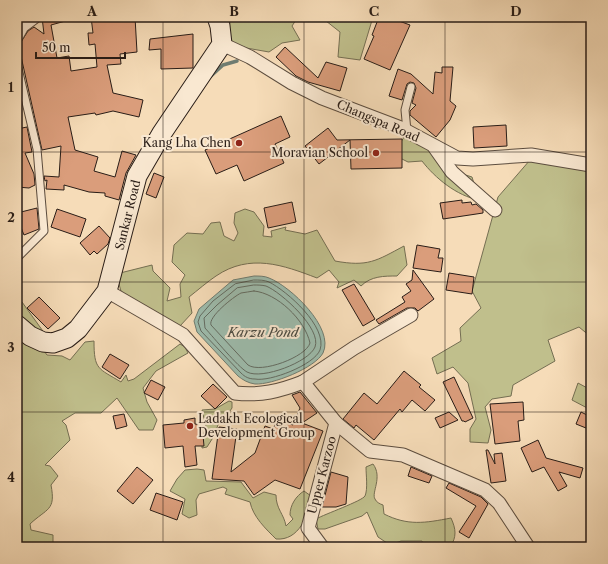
<svg xmlns="http://www.w3.org/2000/svg" width="608" height="564" viewBox="0 0 608 564" font-family="'Libre Caslon Text',serif">
  <style>
    .green { fill: #c0bf8c; stroke: #746e52 }
    .water { fill: #9dbcad; stroke: #6f7c71 }
    .lines { fill: none; stroke-linecap: round; stroke-linejoin: round }
    .shore { stroke: #636c62; stroke-width: 1 }
    .stream { stroke: #6f7c71; stroke-width: 3.5 }
    .building { fill: #da9d7b; stroke: #291d17 }
    .service-casing { stroke: #5c4d3f; stroke-width: 9 }
    .minor-casing { stroke: #5c4d3f; stroke-width: 15 }
    .secondary-casing { stroke: #291d17; stroke-width: 21 }
    .service { stroke: #f9e8d1; stroke-width: 7 }
    .minor { stroke: #f9e8d1; stroke-width: 13 }
    .secondary { stroke: #f9e8d1; stroke-width: 19 }
    .grid { fill: none; stroke: #291d17; stroke-width: 1; stroke-opacity: 0.55 }
    .poi-dot { fill: #8f2418; stroke: #f9e8d1; stroke-width: 1.5 }
    .labels { text-anchor: middle; stroke-width: 4; stroke-linejoin: round; paint-order: stroke }
    .street-label { font-size: 12px; fill: #291d17; stroke: #f9e8d1 }
    .poi-label { font-size: 12px; fill: #291d17; stroke: #f9e8d1; text-anchor: end }
    .water-label { font-size: 13px; font-style: italic; fill: #4c4d44; stroke: #f9e8d1 }
    .neatline { fill: none; stroke: #291d17; stroke-width: 1.5 }
    .grid-label { font-size: 13px; text-anchor: middle; font-weight: bold; fill: #291d17 }
  </style>
  <rect width="100%" height="100%" fill="#f6dcb8"/>
  <filter id="stains"><feTurbulence type="fractalNoise" baseFrequency=".005" numOctaves="4"/><feColorMatrix values="0 0 0 0 .2 0 0 0 0 .09 0 0 0 0 .02 0 0 0 .5 -.17"/></filter>
  <radialGradient id="worn" r=".72"><stop offset=".6" stop-color="#630" stop-opacity="0"/><stop offset="1" stop-color="#630" stop-opacity=".3"/></radialGradient>
  <g class="green">
    <polygon points="231,17 298,17 292,26 300,40 282,43 269,52 235,46 227,37"/>
    <polygon points="321,17 373,17 360,60 338,57 340,32"/>
    <path d="M 404,137 L 417,139 L 456,172 L 472,177 L 479,200 C 457,196 435,178 422,161 L 408,162 L 400,158 L 401,142 Z"/>
    <polygon points="530,160 591,172 591,337 579,327 548,340 555,361 513,385 511,396 492,399 485,407 491,430 488,443 470,442 470,429 476,419 468,383 453,367 437,374 432,358 461,341 460,328 481,308 472,291 498,197"/>
    <path d="M 245,209 L 254,212 L 264,226 L 263,236 L 272,237 L 271,231 L 286,227 L 285,230 L 305,234 L 317,230 L 335,261 C 368,267 376,261 404,246 L 407,265 L 397,276 C 384,276 371,276 361,286 L 354,280 L 337,288 L 339,282 L 329,270 L 317,278 C 283,265 250,253 216,276 C 207,282 198,290 189,297 L 192,313 L 180,326 L 132,300 L 121,291 L 116,274 L 152,265 L 153,271 L 170,288 L 167,301 L 181,297 L 180,284 L 185,275 L 172,262 L 174,245 L 187,233 L 203,234 L 211,223 L 220,222 L 224,236 L 234,241 L 238,233 L 234,223 L 235,213 Z"/>
    <path d="M 17,301 L 22,302 L 45,334 L 42,348 L 47,355 L 62,356 L 70,360 L 85,342 L 94,341 C 94,370 98,368 121,382 L 126,375 L 128,381 L 134,379 L 180,344 L 185,347 L 188,353 L 156,371 L 143,388 L 147,402 L 157,420 L 153,430 L 139,430 L 117,398 L 101,413 L 75,413 L 62,421 L 66,425 L 70,440 L 45,465 L 50,466 L 58,476 L 51,485 C 56,511 47,508 30,524 L 31,530 L 53,535 L 53,544 L 50,547 L 17,547 Z"/>
    <polygon points="578,383 591,390 591,410 572,400"/>
    <polygon points="229,401 232,402 232,408 223,421 219,422 214,436 207,447 202,448 202,440 206,427 202,410 215,409"/>
    <path d="M 373,464 C 383,477 371,493 375,499 C 376,502 380,504 383,505 L 384,514 C 408,526 425,523 451,518 C 456,529 457,537 450,547 L 423,547 L 422,541 L 401,541 L 390,545 L 378,537 L 367,512 L 362,516 L 325,529 L 318,529 L 316,519 C 325,514 362,501 365,496 C 368,489 366,475 366,467 Z"/>
    <path d="M 197,469 L 204,470 L 206,481 L 241,482 L 253,498 L 264,492 L 276,495 C 276,509 284,514 286,526 L 293,519 L 290,515 C 290,505 296,496 304,491 L 311,496 C 309,515 299,541 276,539 C 266,529 253,517 250,502 L 225,494 L 227,489 L 223,487 L 199,494 L 196,500 L 197,515 L 189,518 L 182,514 L 185,499 L 170,491 L 177,479 L 185,470 Z"/>
  </g>
  <path class="water" d="M 254,276 C 259,276 265,276 269,278 C 290,286 335,328 323,353 C 315,368 272,385 255,384 C 248,383 243,380 238,376 L 197,332 L 194,321 L 199,309 L 233,280 Z"/>
  <g class="lines">
    <g class="shore">
      <path d="M 254,280 C 259,280 265,280 269,282 C 287,291 328,327 320,350 C 314,365 270,382 255,379 C 249,379 245,377 241,373 L 201,331 L 198,322 L 200,316 L 213,301 L 235,284 Z"/>
      <path d="M 254,285 C 258,285 262,285 266,286 C 281,292 322,329 315,347 C 309,362 262,380 247,372 C 238,367 214,338 205,328 L 204,318 L 217,305 L 237,288 Z"/>
      <path d="M 254,291 C 277,293 305,320 310,343 C 306,357 261,374 248,365 L 211,325 C 208,317 233,297 241,293 C 245,292 250,292 254,291 Z"/>
    </g>
    <polyline class="stream" points="211,76 223,65 237,61"/>
  </g>
  <g class="building">
    <polygon points="42,17 68,17 69,20 51,25 57,58 69,56 71,71 97,67 95,44 89,45 88,33 93,33 91,17 135,17 137,52 120,54 121,64 107,65 113,93 143,100 139,117 113,111 96,115 95,113 68,117 75,150 98,157 94,171 115,177 122,151 136,155 126,173 119,200 105,196 105,193 89,192 64,185 64,190 46,189 47,180 45,181 44,176 59,177 61,146 42,150 18,43 21,42 28,31 34,27 44,34"/>
    <polygon points="379,17 388,17 410,25 390,70 364,59 374,36 372,35"/>
    <polygon points="193,34 193,68 161,69 161,49 149,50 150,39"/>
    <polygon points="285,47 318,78 326,62 347,68 340,91 308,82 296,76 276,57"/>
    <polygon points="442,67 453,67 450,101 456,106 450,120 436,137 410,115 410,111 416,105 412,103 416,88 414,83 410,82 407,84 402,100 389,96 398,69 411,74 433,94 435,72 442,73"/>
    <polygon points="281,116 290,137 275,144 284,163 244,181 237,165 216,174 205,150"/>
    <polygon points="506,125 507,146 474,148 473,127"/>
    <polygon points="27,127 32,152 25,153 34,174 35,185 29,188 17,187 17,129"/>
    <polygon points="328,128 337,140 402,139 402,168 351,169 350,140 319,164 305,146"/>
    <polygon points="154,173 164,177 156,198 146,194"/>
    <polygon points="462,200 462,203 471,202 472,205 476,204 483,210 483,213 443,219 440,203"/>
    <polygon points="292,202 296,222 268,228 264,208"/>
    <polygon points="37,208 39,229 24,235 20,225 17,225 17,213"/>
    <polygon points="57,209 86,219 80,237 51,227"/>
    <polygon points="99,226 110,238 108,244 97,254 94,251 90,255 80,243"/>
    <polygon points="417,245 440,249 438,258 443,258 441,272 413,268"/>
    <polygon points="413,270 434,299 418,311 415,308 407,308 379,324 376,320 405,302 402,297 411,291 406,284 412,280"/>
    <polygon points="449,273 474,277 472,294 446,290"/>
    <polygon points="354,284 375,319 363,326 342,290"/>
    <polygon points="39,297 60,318 48,329 27,308"/>
    <polygon points="110,354 129,365 120,379 102,367"/>
    <polygon points="404,371 421,385 419,387 435,400 425,411 412,400 402,412 400,409 374,440 356,425 354,428 343,419 364,393 377,404"/>
    <polygon points="454,377 473,418 465,422 464,421 462,421 443,382"/>
    <polygon points="151,380 165,387 158,400 144,393"/>
    <polygon points="213,384 227,397 215,409 201,396"/>
    <polygon points="300,392 317,413 302,423 323,431 300,489 275,480 254,495 244,481 212,479 219,427 237,429 231,472 255,453 265,426 273,429 276,422 283,425 284,422 293,425 300,408 292,395"/>
    <polygon points="523,402 524,420 518,421 520,441 495,444 490,404"/>
    <polygon points="449,412 458,420 440,428 435,418"/>
    <polygon points="581,412 591,417 591,430 576,424"/>
    <polygon points="124,414 127,426 116,429 113,416"/>
    <polygon points="195,418 195,424 202,425 204,446 195,446 197,465 185,467 183,446 165,448 163,425 184,423 184,420"/>
    <polygon points="538,440 546,458 583,468 580,478 559,472 567,486 558,491 544,467 532,472 521,448"/>
    <polygon points="486,450 488,450 495,464 494,454 502,453 506,481 491,483"/>
    <polygon points="137,467 153,480 133,504 117,491"/>
    <polygon points="411,467 432,476 429,483 408,476"/>
    <polygon points="331,472 348,477 346,504 336,507 322,507"/>
    <polygon points="449,483 481,497 488,504 469,538 459,532 476,506 446,488"/>
    <polygon points="156,493 183,502 177,520 150,510"/>
  </g>
  <g class="lines">
    <g class="service-casing">
      <g id="service">
        <polyline points="17,64 37,149 44,231 17,258"/>
        <polyline points="407,131 405,110 411,87"/>
      </g>
    </g>
    <g class="minor-casing">
      <g id="minor">
        <polyline points="17,35 22,26 34,17"/>
        <polyline points="222,44 250,57 292,83 322,98 401,128 457,158 473,159 531,155 591,165"/>
        <polyline points="435,148 452,172 495,210"/>
        <path d="M 107,291 L 183,335 L 235,393 C 260,396 280,391 303,382 L 336,423 L 308,528 L 322,547"/>
        <polyline points="303,382 354,348 411,315"/>
        <polyline points="336,423 370,451 403,455 485,490 499,503 528,547"/>
      </g>
    </g>
    <g class="secondary-casing">
      <polyline id="secondary" points="17,325 30,336 43,342 53,343 67,338 78,329 107,291 137,176 162,133 222,44 220,26 217,17"/>
    </g>
    <use href="#service" class="service"/>
    <use href="#minor" class="minor"/>
    <use href="#secondary" class="secondary"/>
  </g>
  <path class="grid" d="M 163,17 L 163,547M 304,17 L 304,547M 445,17 L 445,547M 17,152 L 591,152M 17,282 L 591,282M 17,412 L 591,412"/>
  <g class="poi-dot">
    <circle cx="239" cy="143" r="4"/>
    <circle cx="376" cy="153" r="4"/>
    <circle cx="190" cy="426" r="4"/>
  </g>
  <g class="labels">
    <g class="street-label">
      <text transform="translate(378 121) rotate(23)" y="4">Changspa Road</text>
      <text transform="translate(128 215) rotate(-76)" y="4">Sankar Road</text>
      <text transform="translate(322 475) rotate(-75)" y="4">Upper Karzoo</text>
    </g>
    <g class="poi-label">
      <text x="231" y="147">Kang Lha Chen</text>
      <text x="368" y="157">Moravian School</text>
      <text x="198" y="423" text-anchor="start">Ladakh Ecological<tspan x="198" dy="14">Development Group</tspan></text>
    </g>
    <g class="water-label">
      <text x="263" y="337">Karzu Pond</text>
    </g>
  </g>
  <rect width="608" height="564" fill="none" stroke="#f6dcb8" stroke-width="44"/>
  <path d="M36 52v6h89v-6" fill="none" stroke="#291d17" stroke-width="2"/>
  <text x="42" y="52" font-size="12" fill="#291d17" stroke="#f9e8d1" stroke-width="3" paint-order="stroke">50 m</text>
  <rect x="22" y="22" width="564" height="520" class="neatline"/>
  <g class="grid-label">
    <text x="92" y="16">A</text>
    <text x="234" y="16">B</text>
    <text x="374" y="16">C</text>
    <text x="516" y="16">D</text>
    <text x="11" y="92">1</text>
    <text x="11" y="222">2</text>
    <text x="11" y="352">3</text>
    <text x="11" y="482">4</text>
  </g>
  <rect width="100%" height="100%" filter="url(#stains)"/>
  <rect width="100%" height="100%" fill="url(#worn)"/>
</svg>
